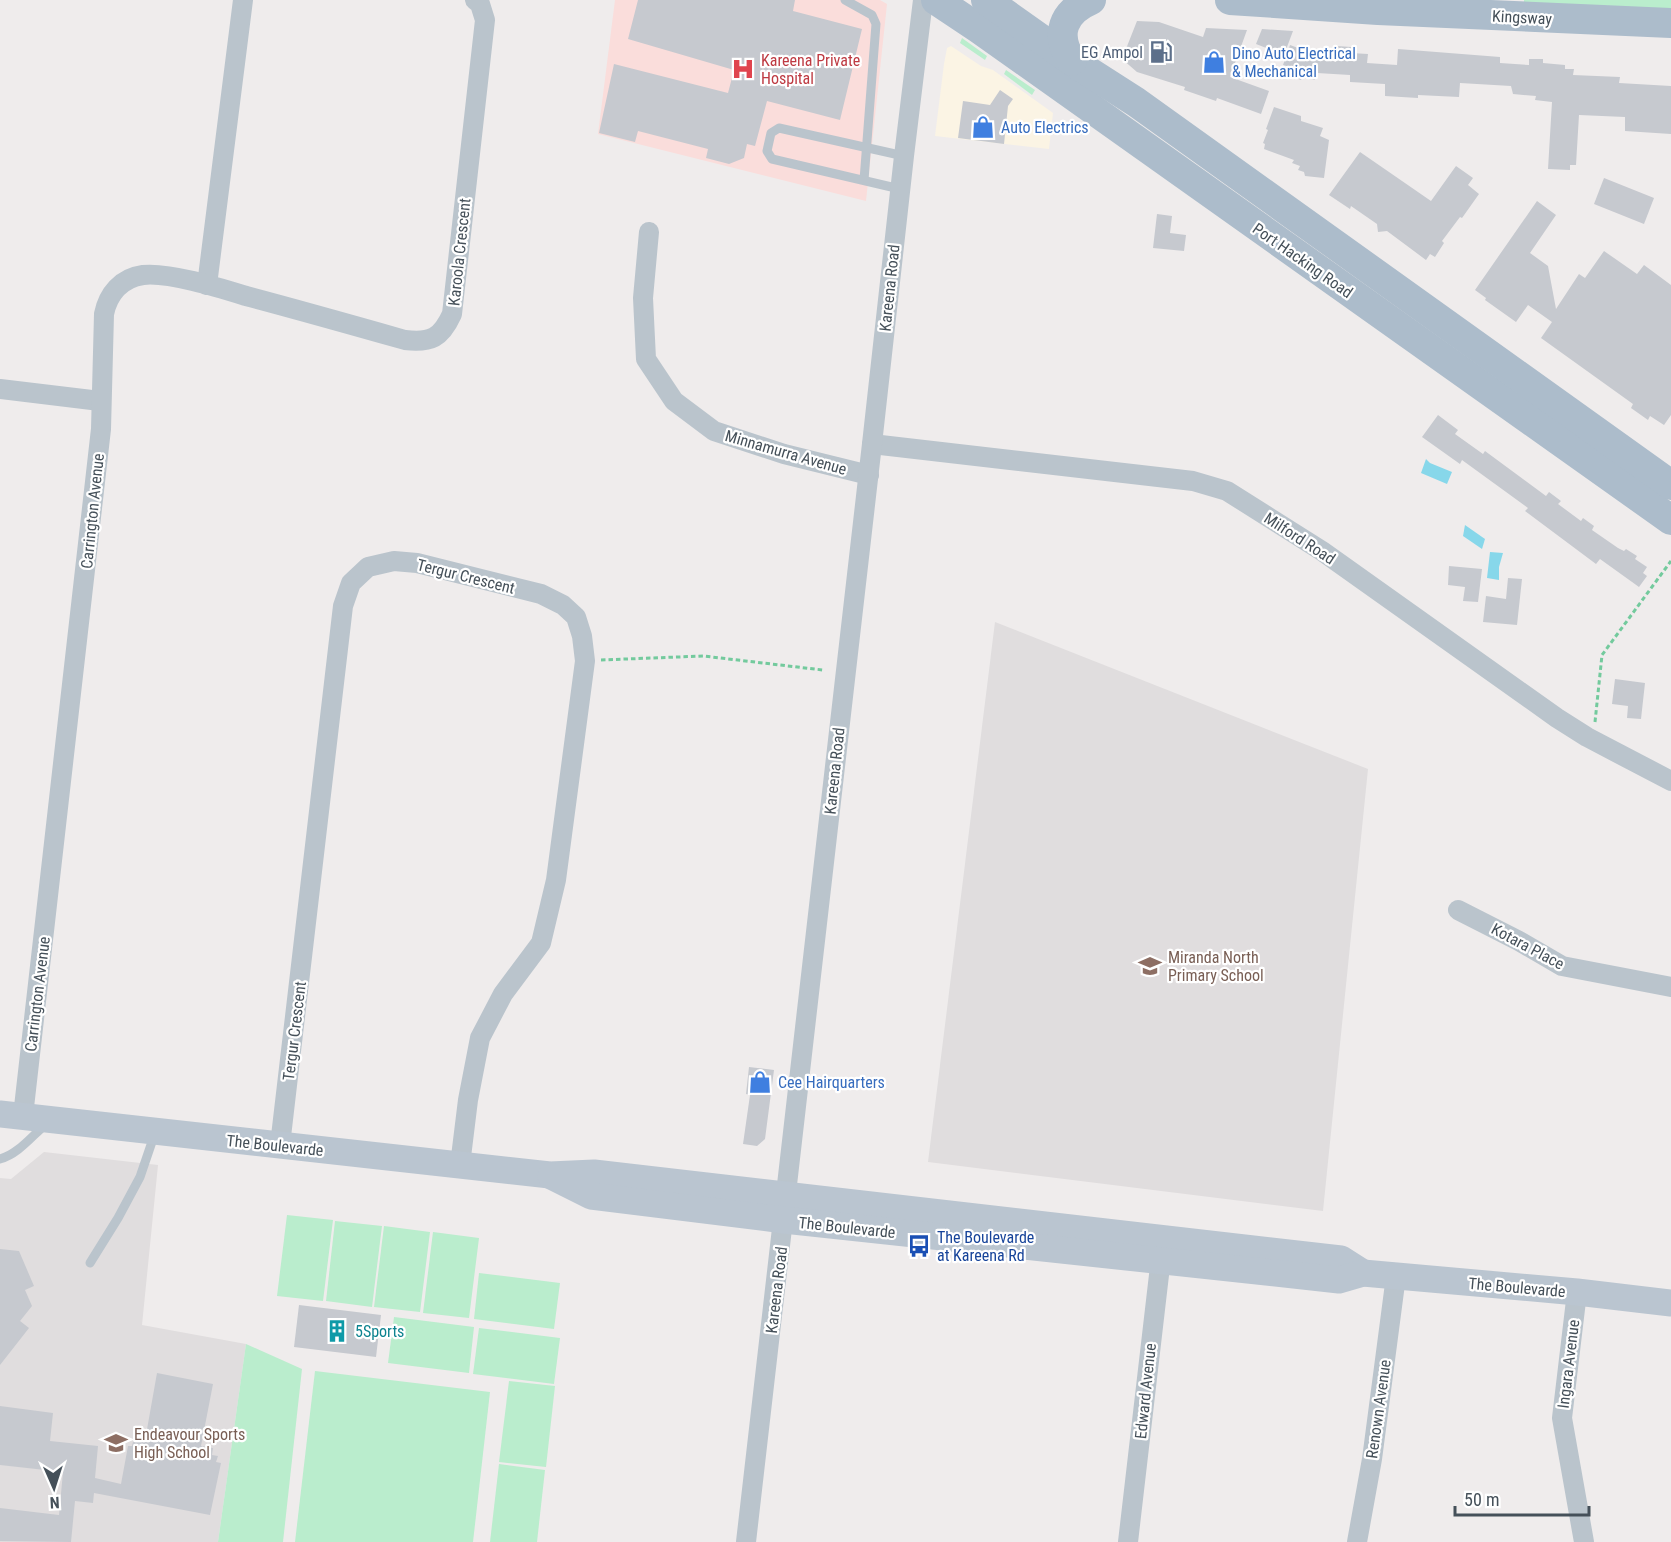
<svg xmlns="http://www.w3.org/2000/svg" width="1671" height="1542" viewBox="0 0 1671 1542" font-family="'Roboto Condensed',sans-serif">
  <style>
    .commercial { fill: #fbf4e4 }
    .education { fill: #e0ddde }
    .medical { fill: #fadddb }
    .green { fill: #baedcd }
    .water { fill: #87d7ea }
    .building { fill: #c6c9cf }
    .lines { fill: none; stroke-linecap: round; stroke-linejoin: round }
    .path { stroke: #73ca9d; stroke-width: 3; stroke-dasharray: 4.5 3; stroke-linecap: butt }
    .service { stroke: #bac4cc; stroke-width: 9 }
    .minor { stroke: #bac4cc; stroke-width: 20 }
    .secondary { stroke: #bac5d0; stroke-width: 27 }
    .primary { stroke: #acbccb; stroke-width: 30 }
    .labels { text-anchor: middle; stroke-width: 4.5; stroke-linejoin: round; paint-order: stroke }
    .street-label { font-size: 16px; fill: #455059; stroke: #fff }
    .service-label { font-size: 16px; fill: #4e5e75; stroke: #fff; text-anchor: end }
    .shop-label { font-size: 16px; fill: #366cbe; stroke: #fff; text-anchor: start }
    .health-label { font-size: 16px; fill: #be3a42; stroke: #fff; text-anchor: start }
    .education-label { font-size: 16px; fill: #785e54; stroke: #fff; text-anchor: start }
    .transit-label { font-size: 16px; fill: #164399; stroke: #fff; text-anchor: start }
    .culture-label { font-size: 16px; fill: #0d838f; stroke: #fff; text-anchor: start }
  </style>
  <rect width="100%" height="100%" fill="#efecec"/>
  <polygon class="commercial" points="951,46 981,66 993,70 1053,113 1049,149 935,136 944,64 947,48"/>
  <g class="education">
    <polygon points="995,622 1368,769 1323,1211 928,1162"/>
    <polygon points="44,1152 158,1165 142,1325 246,1344 218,1542 0,1542 0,1178 11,1179"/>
  </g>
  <polygon class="medical" points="615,0 880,0 887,4 866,201 598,134"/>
  <g class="green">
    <polygon points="1524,0 1671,0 1671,23 1524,6"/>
    <polygon points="962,38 987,56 985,60 960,43"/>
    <polygon points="1006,70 1035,90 1032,95 1004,74"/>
    <polygon points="287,1215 333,1220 323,1301 277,1296"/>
    <polygon points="335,1221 382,1226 372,1307 326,1301"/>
    <polygon points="384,1226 430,1232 420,1312 374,1307"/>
    <polygon points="433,1232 479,1238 469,1318 423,1313"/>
    <polygon points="479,1273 560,1283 554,1329 474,1319"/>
    <polygon points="394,1317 474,1327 469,1373 388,1363"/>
    <polygon points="479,1328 560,1338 554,1384 473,1374"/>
    <polygon points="246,1344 302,1369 283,1542 218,1542"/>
    <polygon points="315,1371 490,1392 473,1542 295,1542"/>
    <polygon points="509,1381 555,1386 546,1467 499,1462"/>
    <polygon points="499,1464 545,1470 537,1542 490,1542"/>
  </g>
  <g class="water">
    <polygon points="1426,459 1430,463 1452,472 1447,484 1421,473"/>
    <polygon points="1465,525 1485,539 1482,549 1463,536"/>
    <polygon points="1490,552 1503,553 1499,567 1499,580 1487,578"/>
  </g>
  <g class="building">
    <polygon points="638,0 795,0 793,11 862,29 840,120 767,101 755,146 747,144 744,158 729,164 706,158 708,149 638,131 635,142 599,133 614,64 728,93 734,70 628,39"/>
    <polygon points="1137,21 1159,22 1203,37 1206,28 1247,30 1230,77 1269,91 1261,114 1217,98 1216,101 1184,90 1185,87 1137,72 1122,59"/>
    <polygon points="1262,29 1293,31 1284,55 1256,44"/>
    <polygon points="1290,45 1336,62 1337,46 1351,47 1351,53 1368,54 1367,63 1397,65 1398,49 1500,57 1500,63 1529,65 1529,59 1543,59 1543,63 1565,65 1565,69 1574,69 1573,75 1620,77 1619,83 1671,86 1671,134 1625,131 1625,117 1579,115 1576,165 1570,165 1570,170 1548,169 1552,102 1535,100 1536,96 1513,94 1511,86 1460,83 1459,97 1418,95 1418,98 1385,96 1385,84 1350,82 1350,75 1317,73 1315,80 1303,76 1301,80 1287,75 1290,67 1283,65"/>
    <polygon points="1000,90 1013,99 1008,106 1004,144 958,138 963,101 990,105"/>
    <polygon points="1274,107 1301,116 1301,121 1323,128 1320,136 1329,140 1324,178 1305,176 1304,172 1298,170 1300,166 1292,163 1294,160 1264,149 1265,144 1263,143 1268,130 1266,129"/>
    <polygon points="1360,152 1431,201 1456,166 1473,178 1468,185 1479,194 1462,218 1460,217 1442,241 1444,243 1435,257 1430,254 1426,260 1387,231 1378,232 1377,224 1351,206 1350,209 1329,195"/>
    <polygon points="1604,178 1654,198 1644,224 1594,204"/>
    <polygon points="1537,201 1556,215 1530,253 1548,266 1556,309 1579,274 1585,278 1604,251 1637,274 1644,265 1671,285 1671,415 1664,425 1650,416 1648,420 1631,408 1633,404 1541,338 1552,322 1528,305 1516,322 1485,300 1486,298 1475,290"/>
    <polygon points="1157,214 1172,216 1170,233 1186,235 1184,251 1153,248"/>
    <polygon points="1438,415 1458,430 1455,434 1483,454 1485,451 1546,496 1549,492 1561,501 1558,504 1581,521 1583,518 1594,526 1592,530 1618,548 1624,551 1626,549 1637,556 1635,559 1647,567 1643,573 1647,576 1639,587 1600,559 1596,564 1525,511 1528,508 1462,460 1460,464 1422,437"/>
    <polygon points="1449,566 1482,569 1478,602 1463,601 1465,587 1448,585"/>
    <polygon points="1508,578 1522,579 1517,625 1483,622 1486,596 1506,599"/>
    <polygon points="1615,679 1645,683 1641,719 1627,718 1628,706 1612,704"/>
    <polygon points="749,1067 774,1070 765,1139 757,1146 743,1144 750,1095 746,1094"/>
    <polygon points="0,1249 19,1251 34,1286 25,1290 32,1306 20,1321 29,1328 0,1365"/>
    <polygon points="299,1305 381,1315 376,1357 294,1347"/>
    <polygon points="157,1373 213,1384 201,1446 213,1448 212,1455 218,1456 216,1462 221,1463 210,1515 94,1493 93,1503 75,1501 71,1542 0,1541 0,1508 59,1515 63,1472 0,1465 0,1406 53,1413 50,1441 98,1446 95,1478 121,1484 128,1446 132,1446 135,1433 146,1435"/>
  </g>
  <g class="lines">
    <g class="path">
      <polyline points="601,660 703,656 823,670"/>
      <polyline points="1595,722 1602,655 1671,561"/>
    </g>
    <g class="service">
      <polyline points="845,0 872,15 876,24 864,180"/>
      <polyline points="900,189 772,159 767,151 771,133 779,128 904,156"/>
      <path d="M 0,1159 C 18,1154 31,1137 45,1125"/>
      <polyline points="90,1263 118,1218 140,1177 155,1133"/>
    </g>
    <g class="minor">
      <polyline points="649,232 643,298 646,359 674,401 714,431 784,454 869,475"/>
      <polyline points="207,285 243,0"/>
      <polyline points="0,389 100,401"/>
      <polyline points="872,444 1193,481 1227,491 1322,551 1557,718 1587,737 1671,781"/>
      <polyline points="1458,910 1519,941 1562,966 1671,987"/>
      <path d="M 23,1116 L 101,429 L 104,314 C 108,294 121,278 143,275 C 169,272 220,288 246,296 C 299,310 352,325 405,340 C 431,343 441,338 452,314 L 485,20 L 480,4 L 475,0"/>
      <polyline points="280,1145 343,606 351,583 368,567 394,561 417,563 541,594 563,605 576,617 582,636 585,661 556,880 541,943 503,994 480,1038 468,1100 460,1165"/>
      <polyline points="1577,1292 1562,1418 1584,1542"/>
      <polyline points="746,1542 872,444 904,156 923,0"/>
      <polyline points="1128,1542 1162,1249"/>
      <polyline points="1357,1542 1372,1459 1396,1276"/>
    </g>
    <g class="secondary">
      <polyline points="0,1114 550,1175 594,1173 1341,1259 1363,1273"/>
      <polyline points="551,1176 591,1196 784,1220 1339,1280 1363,1273 1577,1292 1671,1303"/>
    </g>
    <g class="primary">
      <polyline points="936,0 978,28 1671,520"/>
      <polyline points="986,0 1072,61 1136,102 1671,485"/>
      <polyline points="1230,0 1378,10 1671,23"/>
      <path d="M 1072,61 C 1054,35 1063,12 1091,0"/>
    </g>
  </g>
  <defs>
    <g id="fuel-bare" transform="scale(1.8)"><path d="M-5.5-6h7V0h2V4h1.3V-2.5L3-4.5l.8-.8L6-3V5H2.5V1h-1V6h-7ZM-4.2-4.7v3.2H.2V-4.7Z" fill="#5c6f8a" stroke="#fff" stroke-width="2.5" paint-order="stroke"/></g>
    <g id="shop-bare" transform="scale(1.8)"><path d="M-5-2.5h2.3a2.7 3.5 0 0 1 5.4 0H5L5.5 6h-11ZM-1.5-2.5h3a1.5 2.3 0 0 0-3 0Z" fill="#3f7fe0" stroke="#fff" stroke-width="2.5" paint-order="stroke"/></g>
    <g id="hospital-bare" transform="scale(1.8)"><path d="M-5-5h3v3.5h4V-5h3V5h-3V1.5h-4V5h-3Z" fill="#e0444e" stroke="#fff" stroke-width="2.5" paint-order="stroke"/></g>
    <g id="school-bare" transform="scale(1.8)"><path d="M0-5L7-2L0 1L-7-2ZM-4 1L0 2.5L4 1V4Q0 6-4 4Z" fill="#8d6e63" stroke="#fff" stroke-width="2.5" paint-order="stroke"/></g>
    <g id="bus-bare" transform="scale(1.8)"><path d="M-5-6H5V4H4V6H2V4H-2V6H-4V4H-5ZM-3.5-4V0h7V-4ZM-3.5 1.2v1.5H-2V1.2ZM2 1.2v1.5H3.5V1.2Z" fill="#1a4fb4" stroke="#fff" stroke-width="2.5" paint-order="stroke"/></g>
    <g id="building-bare" transform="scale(1.8)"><path d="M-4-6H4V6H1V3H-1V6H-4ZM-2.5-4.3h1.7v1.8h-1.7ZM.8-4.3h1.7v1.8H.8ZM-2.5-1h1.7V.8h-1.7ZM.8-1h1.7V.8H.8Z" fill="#0f9aa8" stroke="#fff" stroke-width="2.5" paint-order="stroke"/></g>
  </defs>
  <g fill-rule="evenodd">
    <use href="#fuel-bare" x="1161" y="52"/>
    <use href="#shop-bare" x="1214" y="62"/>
    <use href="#hospital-bare" x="743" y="69"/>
    <use href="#shop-bare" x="983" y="127"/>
    <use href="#school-bare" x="1150" y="966"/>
    <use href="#shop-bare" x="760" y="1082"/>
    <use href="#bus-bare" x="919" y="1246"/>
    <use href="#building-bare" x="337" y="1331"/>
    <use href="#school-bare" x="116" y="1443"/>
  </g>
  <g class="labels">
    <g class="street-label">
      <text transform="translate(1522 17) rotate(3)" y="6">Kingsway</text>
      <text transform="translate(459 252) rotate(-84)" y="6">Karoola Crescent</text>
      <text transform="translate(1303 260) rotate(35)" y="6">Port Hacking Road</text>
      <text transform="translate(889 288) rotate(-84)" y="6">Kareena Road</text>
      <text transform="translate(786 452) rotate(16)" y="6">Minnamurra Avenue</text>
      <text transform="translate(92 511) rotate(-84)" y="6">Carrington Avenue</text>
      <text transform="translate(1300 538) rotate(33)" y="6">Milford Road</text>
      <text transform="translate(466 576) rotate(14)" y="6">Tergur Crescent</text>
      <text transform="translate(834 771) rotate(-84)" y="6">Kareena Road</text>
      <text transform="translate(1528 946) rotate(28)" y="6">Kotara Place</text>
      <text transform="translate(37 994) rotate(-83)" y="6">Carrington Avenue</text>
      <text transform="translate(294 1031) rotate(-83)" y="6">Tergur Crescent</text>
      <text transform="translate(275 1145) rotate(6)" y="6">The Boulevarde</text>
      <text transform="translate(847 1227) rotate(6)" y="6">The Boulevarde</text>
      <text transform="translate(1517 1287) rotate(5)" y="6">The Boulevarde</text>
      <text transform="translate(776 1290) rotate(-83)" y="6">Kareena Road</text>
      <text transform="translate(1568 1364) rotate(-83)" y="6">Ingara Avenue</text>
      <text transform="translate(1145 1391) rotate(-84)" y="6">Edward Avenue</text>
      <text transform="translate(1378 1409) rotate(-82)" y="6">Renown Avenue</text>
    </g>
    <g class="service-label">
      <text x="1143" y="58">EG Ampol</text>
    </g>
    <g class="shop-label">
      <text x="1232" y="59">Dino Auto Electrical<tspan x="1232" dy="18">&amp; Mechanical</tspan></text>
      <text x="1001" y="133">Auto Electrics</text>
      <text x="778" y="1088">Cee Hairquarters</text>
    </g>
    <g class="health-label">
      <text x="761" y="66">Kareena Private<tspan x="761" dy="18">Hospital</tspan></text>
    </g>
    <g class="education-label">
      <text x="1168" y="963">Miranda North<tspan x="1168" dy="18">Primary School</tspan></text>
      <text x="134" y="1440">Endeavour Sports<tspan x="134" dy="18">High School</tspan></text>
    </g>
    <g class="transit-label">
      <text x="937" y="1243">The Boulevarde<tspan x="937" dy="18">at Kareena Rd</tspan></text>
    </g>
    <g class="culture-label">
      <text x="355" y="1337">5Sports</text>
    </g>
  </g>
  <g transform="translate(54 1488) rotate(177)" stroke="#ffffff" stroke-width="4.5" paint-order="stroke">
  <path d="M0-4.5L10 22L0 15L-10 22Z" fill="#455059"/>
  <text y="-9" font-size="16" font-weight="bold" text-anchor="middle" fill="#455059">N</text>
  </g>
  <path d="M1455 1506v9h134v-9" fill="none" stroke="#455059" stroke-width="3"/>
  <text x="1464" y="1506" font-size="18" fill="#455059" stroke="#ffffff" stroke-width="4.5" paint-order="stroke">50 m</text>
</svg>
